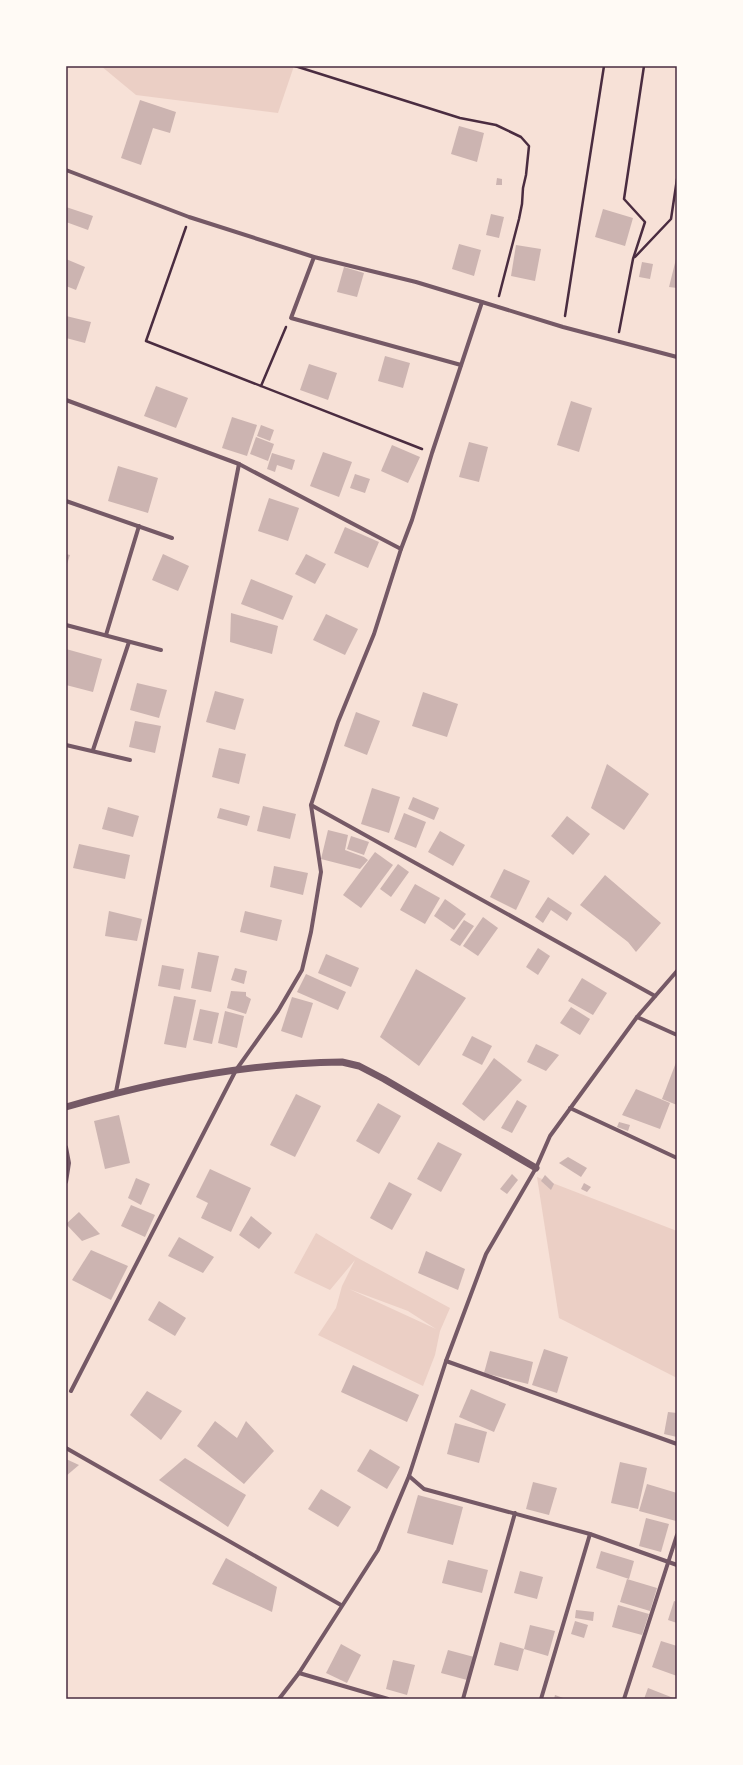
<svg xmlns="http://www.w3.org/2000/svg" width="743" height="1765" viewBox="0 0 743 1765" font-family="Bitter,serif">
  <style>
    .green { fill: #ebcfc5; fill-rule: evenodd }
    .building { fill: #ccb4b1 }
    .lines { fill: none; stroke-linecap: round; stroke-linejoin: round }
    .path { stroke: #4a2c40; stroke-width: 2.5 }
    .minor { stroke: #755966; stroke-width: 4 }
    .tertiary { stroke: #755966; stroke-width: 7 }
    .neatline { fill: none; stroke: #4a2c40; stroke-width: 1.5 }
  </style>
  <rect width="100%" height="100%" fill="#f7e1d7"/>
  <g class="green">
    <polygon points="101,66 294,66 278,113 136,95"/>
    <polygon points="537,1177 677,1231 677,1378 559,1318"/>
    <path d="M 316,1233 L 356,1257 L 450,1308 L 440,1331 L 435,1355 L 423,1386 L 318,1335 L 336,1308 L 342,1286 L 355,1260 L 330,1290 L 294,1273 ZM 349,1289 L 408,1311 L 436,1329 Z"/>
  </g>
  <g class="building">
    <polygon points="140,100 176,112 170,133 153,128 141,165 121,158"/>
    <polygon points="459,126 484,133 477,162 451,154"/>
    <polygon points="497,178 502,179 502,185 496,185"/>
    <polygon points="66,207 93,216 88,230 66,222"/>
    <polygon points="603,209 633,218 625,246 595,237"/>
    <polygon points="491,214 504,217 499,238 486,235"/>
    <polygon points="459,244 481,250 474,276 452,269"/>
    <polygon points="516,245 541,249 535,281 511,276"/>
    <polygon points="677,255 677,288 669,287"/>
    <polygon points="66,259 85,267 76,290 66,286"/>
    <polygon points="642,262 653,264 650,279 639,277"/>
    <polygon points="344,267 364,273 357,297 337,292"/>
    <polygon points="66,316 91,322 85,343 66,338"/>
    <polygon points="385,356 410,363 403,388 378,381"/>
    <polygon points="309,364 337,373 328,400 300,390"/>
    <polygon points="156,386 188,398 176,428 144,416"/>
    <polygon points="571,401 592,408 579,452 557,445"/>
    <polygon points="232,417 257,425 247,456 222,448"/>
    <polygon points="261,425 274,430 270,441 257,436"/>
    <polygon points="256,437 274,444 268,461 250,454"/>
    <polygon points="469,442 488,447 479,482 459,477"/>
    <polygon points="392,445 420,457 408,483 381,471"/>
    <polygon points="323,452 352,462 339,497 310,486"/>
    <polygon points="272,453 295,460 292,470 277,465 275,472 267,469"/>
    <polygon points="118,466 158,478 148,513 108,501"/>
    <polygon points="355,474 370,479 365,493 350,488"/>
    <polygon points="269,498 299,508 288,541 258,531"/>
    <polygon points="345,527 379,542 368,568 334,553"/>
    <polygon points="66,554 70,555 66,567"/>
    <polygon points="163,554 189,566 178,591 152,580"/>
    <polygon points="306,554 326,564 315,584 295,574"/>
    <polygon points="251,579 293,596 283,620 241,604"/>
    <polygon points="231,613 278,626 272,654 230,642"/>
    <polygon points="326,614 358,629 345,655 313,640"/>
    <polygon points="66,649 102,659 93,692 66,685"/>
    <polygon points="137,683 167,690 159,718 130,710"/>
    <polygon points="215,691 244,699 235,730 206,722"/>
    <polygon points="423,692 458,704 447,737 412,726"/>
    <polygon points="356,712 380,721 367,755 344,746"/>
    <polygon points="135,721 161,726 155,753 129,747"/>
    <polygon points="219,748 246,754 239,784 212,777"/>
    <polygon points="607,764 649,794 624,830 591,808"/>
    <polygon points="372,788 400,797 389,833 361,824"/>
    <polygon points="413,797 439,808 434,820 408,809"/>
    <polygon points="263,806 296,814 290,839 257,831"/>
    <polygon points="108,807 139,816 133,837 102,829"/>
    <polygon points="220,808 250,816 247,826 217,818"/>
    <polygon points="404,813 426,822 416,848 394,839"/>
    <polygon points="567,816 590,834 573,855 551,836"/>
    <polygon points="328,830 348,835 345,850 364,857 368,860 360,869 321,859"/>
    <polygon points="440,831 465,845 453,866 428,852"/>
    <polygon points="351,836 369,842 364,855 347,849"/>
    <polygon points="79,844 130,855 125,879 73,868"/>
    <polygon points="375,852 393,865 361,908 343,895"/>
    <polygon points="398,864 409,872 391,897 380,889"/>
    <polygon points="274,866 308,873 303,895 270,887"/>
    <polygon points="504,869 530,881 516,910 490,897"/>
    <polygon points="605,875 661,923 636,952 628,942 580,905"/>
    <polygon points="415,884 440,898 425,924 400,910"/>
    <polygon points="548,897 572,913 567,921 551,910 543,923 535,917"/>
    <polygon points="445,899 466,914 454,930 434,916"/>
    <polygon points="109,911 142,919 137,941 105,936"/>
    <polygon points="245,911 282,920 277,941 240,932"/>
    <polygon points="483,917 498,928 478,956 463,946"/>
    <polygon points="464,920 474,926 460,946 450,940"/>
    <polygon points="538,948 550,956 538,975 526,967"/>
    <polygon points="198,952 219,956 211,992 191,988"/>
    <polygon points="326,954 359,968 351,987 318,973"/>
    <polygon points="162,965 184,969 180,990 158,986"/>
    <polygon points="235,968 247,971 244,984 231,980"/>
    <polygon points="416,969 466,998 419,1066 380,1037"/>
    <polygon points="306,974 346,992 338,1010 297,992"/>
    <polygon points="582,978 607,993 593,1015 568,1001"/>
    <polygon points="231,991 246,992 246,996 251,999 246,1014 227,1008"/>
    <polygon points="174,996 196,1000 186,1048 164,1044"/>
    <polygon points="292,997 313,1003 302,1038 281,1031"/>
    <polygon points="571,1007 590,1019 580,1035 560,1023"/>
    <polygon points="200,1009 219,1013 212,1044 193,1040"/>
    <polygon points="225,1011 244,1016 237,1048 218,1043"/>
    <polygon points="472,1036 492,1046 482,1065 462,1055"/>
    <polygon points="536,1044 559,1055 546,1071 527,1062"/>
    <polygon points="494,1058 522,1080 484,1121 462,1104"/>
    <polygon points="677,1060 677,1105 662,1099"/>
    <polygon points="636,1089 670,1103 660,1129 622,1115"/>
    <polygon points="296,1094 321,1106 295,1157 270,1145"/>
    <polygon points="517,1100 527,1106 512,1133 501,1128"/>
    <polygon points="378,1103 401,1116 379,1154 356,1141"/>
    <polygon points="119,1115 130,1163 105,1169 94,1121"/>
    <polygon points="619,1122 630,1125 628,1131 617,1127"/>
    <polygon points="438,1142 462,1154 441,1192 417,1179"/>
    <polygon points="568,1157 587,1168 581,1177 559,1163"/>
    <polygon points="210,1169 251,1188 231,1232 201,1218 208,1203 196,1197"/>
    <polygon points="512,1174 518,1180 507,1194 500,1189"/>
    <polygon points="545,1175 554,1184 551,1190 541,1181"/>
    <polygon points="136,1178 150,1184 141,1205 128,1198"/>
    <polygon points="389,1182 412,1194 392,1230 370,1218"/>
    <polygon points="584,1183 591,1187 587,1192 581,1189"/>
    <polygon points="131,1205 155,1215 145,1237 121,1226"/>
    <polygon points="79,1212 100,1234 82,1241 66,1224"/>
    <polygon points="251,1216 272,1233 259,1249 239,1235"/>
    <polygon points="179,1237 214,1257 203,1273 168,1256"/>
    <polygon points="91,1250 128,1266 111,1300 72,1280"/>
    <polygon points="426,1251 465,1269 458,1290 418,1273"/>
    <polygon points="159,1301 186,1318 175,1336 148,1320"/>
    <polygon points="544,1349 568,1357 557,1393 532,1385"/>
    <polygon points="490,1351 533,1362 528,1384 484,1373"/>
    <polygon points="353,1365 419,1395 407,1422 341,1392"/>
    <polygon points="471,1389 506,1404 494,1432 459,1417"/>
    <polygon points="147,1391 182,1411 161,1440 130,1415"/>
    <polygon points="668,1412 677,1413 677,1437 664,1434"/>
    <polygon points="215,1421 237,1438 246,1421 274,1451 244,1484 197,1446"/>
    <polygon points="455,1423 487,1432 479,1463 447,1454"/>
    <polygon points="370,1449 400,1467 387,1489 357,1471"/>
    <polygon points="185,1458 246,1495 228,1527 159,1480"/>
    <polygon points="66,1459 79,1465 66,1476"/>
    <polygon points="620,1462 647,1468 638,1509 611,1503"/>
    <polygon points="533,1482 557,1488 549,1515 526,1509"/>
    <polygon points="647,1484 677,1493 676,1521 639,1511"/>
    <polygon points="321,1489 351,1507 338,1527 308,1509"/>
    <polygon points="418,1495 463,1507 453,1545 407,1533"/>
    <polygon points="646,1518 669,1524 661,1552 639,1546"/>
    <polygon points="601,1551 634,1561 629,1579 596,1568"/>
    <polygon points="226,1558 277,1587 272,1612 212,1584"/>
    <polygon points="448,1560 488,1570 482,1593 442,1583"/>
    <polygon points="520,1571 543,1577 537,1599 514,1593"/>
    <polygon points="627,1579 657,1588 650,1611 620,1602"/>
    <polygon points="674,1601 677,1602 677,1623 668,1620"/>
    <polygon points="618,1605 649,1614 642,1635 612,1627"/>
    <polygon points="576,1610 594,1612 593,1621 575,1618"/>
    <polygon points="575,1621 588,1625 584,1638 571,1634"/>
    <polygon points="530,1625 555,1631 548,1656 524,1649 518,1671 494,1665 500,1642 524,1649"/>
    <polygon points="661,1641 677,1646 677,1676 652,1667"/>
    <polygon points="341,1644 361,1655 347,1683 326,1673"/>
    <polygon points="448,1650 474,1657 467,1680 441,1673"/>
    <polygon points="393,1660 415,1665 407,1695 386,1689"/>
    <polygon points="648,1688 676,1699 644,1699"/>
    <polygon points="555,1695 566,1699 554,1699"/>
  </g>
  <g class="lines">
    <g class="path">
      <polyline points="295,66 460,118 496,125 521,137 529,146 526,175 523,188 522,204 519,219 499,296"/>
      <polyline points="186,227 146,341 422,449"/>
      <polyline points="635,257 671,219 677,179"/>
      <polyline points="565,316 604,66"/>
      <polyline points="619,332 633,259 645,222 624,199 644,66"/>
      <polyline points="261,386 286,327"/>
    </g>
    <g class="minor">
      <polyline points="66,170 189,217 314,257 416,282 482,302"/>
      <polyline points="314,257 291,318 461,365"/>
      <polyline points="66,400 239,464 401,549"/>
      <polyline points="66,501 172,538"/>
      <polyline points="66,625 161,650"/>
      <polyline points="106,635 139,526"/>
      <polyline points="66,745 130,760"/>
      <polyline points="93,750 129,642"/>
      <polyline points="311,805 655,996"/>
      <polyline points="637,1017 677,1035"/>
      <polyline points="116,1092 239,464"/>
      <polyline points="570,1108 677,1158"/>
      <polyline points="66,1147 69,1163 66,1182"/>
      <polyline points="446,1361 677,1444"/>
      <polyline points="71,1391 236,1070 278,1011 302,970 311,932 321,872 311,805 338,722 374,634 401,549 412,520 432,453 482,302 563,327 677,357"/>
      <polyline points="66,1448 341,1605"/>
      <polyline points="409,1476 424,1489 590,1534 677,1565"/>
      <polyline points="299,1673 388,1699"/>
      <polyline points="279,1699 299,1673 378,1550 409,1476 446,1361 486,1254 536,1168 550,1136 637,1017 677,971"/>
      <polyline points="463,1699 515,1513"/>
      <polyline points="541,1699 590,1534"/>
      <polyline points="624,1699 677,1535"/>
    </g>
    <path class="tertiary" d="M 66,1107 C 155,1081 249,1063 342,1062 L 359,1066 L 384,1079 L 536,1168"/>
  </g>
  <rect width="743" height="1765" fill="none" stroke="#fffaf5" stroke-width="134"/>
  <rect x="67" y="67" width="609" height="1631" class="neatline"/>
</svg>
